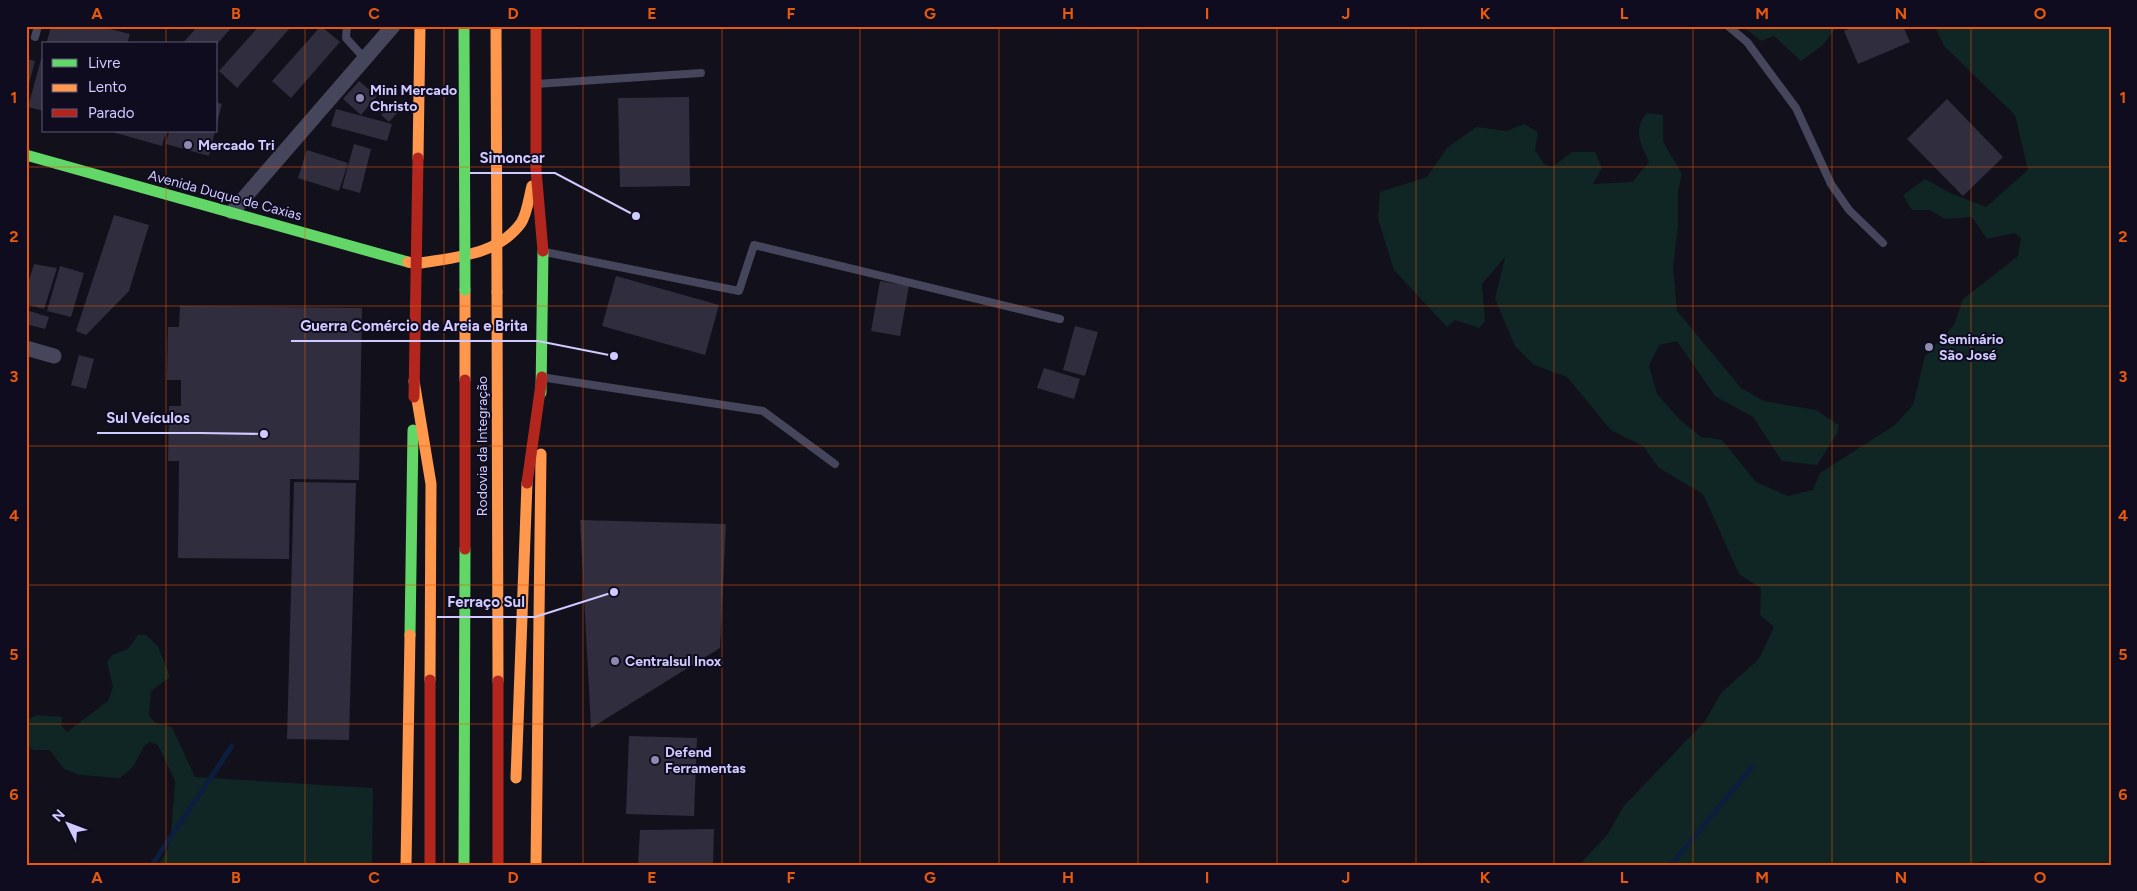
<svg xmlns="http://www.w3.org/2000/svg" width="2137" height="891" viewBox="0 0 2137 891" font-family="Figtree,sans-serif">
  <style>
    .green { fill: #0f2625 }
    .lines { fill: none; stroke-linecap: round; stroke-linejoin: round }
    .stream { stroke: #0c1e3d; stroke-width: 5 }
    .building { fill: #302d3e }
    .lane { stroke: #45455c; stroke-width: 8 }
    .street { stroke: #45455c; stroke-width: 15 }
    .fast { stroke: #63d668; stroke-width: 11 }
    .slow { stroke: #ff974d; stroke-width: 11 }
    .jam { stroke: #b3261e; stroke-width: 11 }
    .fast-bridge { stroke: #63d668; stroke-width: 11 }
    .slow-bridge { stroke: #ff974d; stroke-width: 11 }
    .grid { fill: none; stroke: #e8590c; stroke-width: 1; stroke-opacity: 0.55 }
    .poi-dot { fill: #8d89af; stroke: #0f0c1f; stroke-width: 2 }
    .labels { text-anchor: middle; stroke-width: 4; stroke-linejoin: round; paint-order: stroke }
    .poi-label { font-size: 14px; font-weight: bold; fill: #cfcaff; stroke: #0f0c1f; text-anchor: start }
    .street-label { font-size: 14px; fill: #cfcaff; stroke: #0f0c1f }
    .leader { fill: none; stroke: #cfcaff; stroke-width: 2 }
    .callout-dot { fill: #cfcaff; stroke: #0f0c1f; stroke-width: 2 }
    .callout-label { font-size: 15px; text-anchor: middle; font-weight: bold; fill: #cfcaff; stroke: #0f0c1f; stroke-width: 4; stroke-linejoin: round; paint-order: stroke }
    .neatline { fill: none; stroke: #e8590c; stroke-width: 2 }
    .grid-label { font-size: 16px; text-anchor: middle; font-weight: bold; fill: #e8590c }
  </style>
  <rect width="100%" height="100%" fill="#12101b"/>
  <g class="green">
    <polygon points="1742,26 1837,26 1823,45 1801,61 1774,36 1761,41"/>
    <path d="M 1935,26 L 2111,26 L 2111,865 L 2000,865 L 1982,861 L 1972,865 L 1579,865 L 1608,834 L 1623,807 L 1705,721 L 1721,693 L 1759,659 L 1774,627 L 1760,615 L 1761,588 L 1739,574 L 1703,494 L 1659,468 L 1643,446 L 1611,430 L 1567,377 L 1534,365 L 1515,346 L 1495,299 L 1505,257 L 1482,284 L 1485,321 L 1479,328 L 1455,320 L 1447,327 L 1394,270 L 1378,219 L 1380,192 L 1427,177 L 1447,148 L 1476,127 L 1507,131 L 1524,124 L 1538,132 L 1535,150 L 1544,164 L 1552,167 L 1572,152 L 1595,152 L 1602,168 L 1593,184 L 1632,182 L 1649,162 C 1641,144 1632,130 1647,113 L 1663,115 L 1663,142 L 1682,174 L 1678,191 L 1678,226 L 1673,267 L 1677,311 L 1741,388 L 1764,401 L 1816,410 L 1839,425 L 1837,434 L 1817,465 L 1782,461 L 1753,417 L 1715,396 L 1677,341 L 1659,345 L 1649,366 L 1657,394 L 1680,420 L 1701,437 L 1722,440 L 1756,482 L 1788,496 L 1813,490 L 1820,473 L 1895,425 L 1913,405 L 1925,356 L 1954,325 L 1963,299 L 2018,256 L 2021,238 L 2014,233 L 1987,239 L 1972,217 L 1945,219 L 1930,210 L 1912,210 L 1903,195 L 1925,179 L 1950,193 L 1986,207 L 2028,170 L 2015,115 L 1944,46 Z"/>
    <polygon points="138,635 146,635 158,646 170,677 151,691 149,716 155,722 172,727 195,777 373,788 372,865 158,865 167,851 171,835 175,781 158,745 150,742 144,746 133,767 120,778 80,775 64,769 50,750 33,750 27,744 29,719 37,715 62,717 61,725 67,732 108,701 113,687 107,662 112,655 128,649"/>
  </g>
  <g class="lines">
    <g class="stream">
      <polyline points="152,865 232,746"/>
      <polyline points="1671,865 1752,767"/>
    </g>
  </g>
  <g class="building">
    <polygon points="51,26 98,26 130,34 127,44 55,44 47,42"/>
    <polygon points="198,26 233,26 217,44 182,44"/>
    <polygon points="259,26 288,26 290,28 237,88 219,71"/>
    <polygon points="321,26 340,42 291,98 272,81"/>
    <polygon points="1854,26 1903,26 1910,42 1858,64 1844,31"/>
    <polygon points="43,52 44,52 44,111 28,107"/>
    <polygon points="26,59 35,61 27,91 26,91"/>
    <polygon points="359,81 377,96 361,115 343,99"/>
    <polygon points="689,97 690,186 620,187 618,98"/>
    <polygon points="1947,99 2003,157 1963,196 1907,139"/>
    <polygon points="216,102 222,104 217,123 216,123"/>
    <polygon points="390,106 397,113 389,122 381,115"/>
    <polygon points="336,109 392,124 387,141 331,126"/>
    <polygon points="109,131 166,131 162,146"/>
    <polygon points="169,131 215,131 209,156 166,144"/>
    <polygon points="354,144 371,149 360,193 342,188"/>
    <polygon points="307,150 348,163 339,191 298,178"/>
    <polygon points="114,215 149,225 129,291 86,335 76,331"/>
    <polygon points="34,264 57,268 44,309 26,304 26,290"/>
    <polygon points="60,266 84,273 71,317 47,311"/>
    <polygon points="616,276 719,305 705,355 602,326"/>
    <polygon points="880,281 909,286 900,336 871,331"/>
    <polygon points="180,306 362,308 359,480 290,479 289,559 178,558 179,461 168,461 169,406 181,406 181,380 167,380 168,327 179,327"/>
    <polygon points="26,310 49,317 45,329 26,324"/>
    <polygon points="1075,326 1098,332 1085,376 1063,370"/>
    <polygon points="79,355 94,359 86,389 71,385"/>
    <polygon points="1044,368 1080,379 1074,399 1037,388"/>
    <polygon points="294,482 356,483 349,740 287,739"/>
    <polygon points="580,520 726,524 720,648 591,728"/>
    <polygon points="629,736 697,738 694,816 626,814"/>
    <polygon points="714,829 713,865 638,865 640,830"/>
  </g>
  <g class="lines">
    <g class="lane">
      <polyline points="347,26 346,38 365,59"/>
      <polyline points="1728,26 1747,42 1796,108 1831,184 1849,210 1883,243"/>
      <polyline points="35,37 38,26"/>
      <polyline points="536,84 701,73"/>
      <polyline points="545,252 739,291 754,245 1060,319"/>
      <polyline points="547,378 763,411 835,464"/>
    </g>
    <g class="street">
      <polyline points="232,212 393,26"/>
      <polyline points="26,348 54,356"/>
    </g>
    <g class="fast">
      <polyline points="26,155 408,262"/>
      <polyline points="541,393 543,251"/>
      <polyline points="410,635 413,430"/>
      <polyline points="464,865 465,549"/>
    </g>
    <g class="slow">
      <polyline points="418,158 420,26"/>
      <path d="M 408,262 L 416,264 C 453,257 497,256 521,223 C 527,214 529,197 532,186"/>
      <polyline points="497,292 498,681"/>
      <polyline points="465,380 465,290"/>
      <polyline points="414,381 431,484 430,680"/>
      <polyline points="516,778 527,483"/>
      <polyline points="406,865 410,635"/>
      <polyline points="536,865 541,454"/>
    </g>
    <g class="jam">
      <polyline points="536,26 536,170 543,251"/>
      <polyline points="414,397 418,158"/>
      <polyline points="527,483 542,377"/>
      <polyline points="465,549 465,380"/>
      <polyline points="498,681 498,865"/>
      <polyline points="430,865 430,680"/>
    </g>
    <polyline class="fast-bridge" points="464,26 465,290"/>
    <polyline class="slow-bridge" points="496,26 497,292"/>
  </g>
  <path class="grid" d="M 166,26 L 166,44M 305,26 L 305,865M 444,26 L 444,865M 583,26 L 583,865M 722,26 L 722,865M 860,26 L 860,865M 999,26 L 999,865M 1138,26 L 1138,865M 1277,26 L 1277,865M 1416,26 L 1416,865M 1554,26 L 1554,865M 1693,26 L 1693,865M 1832,26 L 1832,865M 1971,26 L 1971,865M 166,131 L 166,865M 26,167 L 2111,167M 26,306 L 2111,306M 26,446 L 2111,446M 26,585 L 2111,585M 26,724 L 2111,724"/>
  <g class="poi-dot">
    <circle cx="360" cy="98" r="5"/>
    <circle cx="188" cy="145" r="5"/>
    <circle cx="1929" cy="347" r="5"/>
    <circle cx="615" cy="661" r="5"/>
    <circle cx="655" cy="760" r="5"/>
  </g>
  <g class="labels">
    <g class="poi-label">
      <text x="370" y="95">Mini Mercado<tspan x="370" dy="16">Christo</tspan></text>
      <text x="198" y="150">Mercado Tri</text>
      <text x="1939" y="344">Seminário<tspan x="1939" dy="16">São José</tspan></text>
      <text x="625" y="666">Centralsul Inox</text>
      <text x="665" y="757">Defend<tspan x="665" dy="16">Ferramentas</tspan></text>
    </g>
    <g class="street-label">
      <text transform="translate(225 195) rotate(15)" y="5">Avenida Duque de Caxias</text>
      <text transform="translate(482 446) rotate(-90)" y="5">Rodovia da Integração</text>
    </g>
  </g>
  <path class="leader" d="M636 216L555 173H470M614 356L538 341H291M264 434L200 433H97M614 592L535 617H437"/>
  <g class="callout-dot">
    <circle cx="636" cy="216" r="5"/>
    <circle cx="614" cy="356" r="5"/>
    <circle cx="264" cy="434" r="5"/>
    <circle cx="614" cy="592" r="5"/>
  </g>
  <g class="callout-label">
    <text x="512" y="163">Simoncar</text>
    <text x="414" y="331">Guerra Comércio de Areia e Brita</text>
    <text x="148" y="423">Sul Veículos</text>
    <text x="486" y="607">Ferraço Sul</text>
  </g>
  <rect width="2137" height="891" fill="none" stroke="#0f0c1f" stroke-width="55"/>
  <rect x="42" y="42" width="175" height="90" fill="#0f0c1f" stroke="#5c5879"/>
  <rect x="52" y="59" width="25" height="8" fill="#63d668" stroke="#5c5879"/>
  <text x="88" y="68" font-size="15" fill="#cfcaff">Livre</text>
  <rect x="52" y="84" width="25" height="8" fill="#ff974d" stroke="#5c5879"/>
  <text x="88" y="92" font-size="15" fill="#cfcaff">Lento</text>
  <rect x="52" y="109" width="25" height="8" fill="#b3261e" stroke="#5c5879"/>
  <text x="88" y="118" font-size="15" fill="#cfcaff">Parado</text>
  <g transform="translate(68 824) rotate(312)" stroke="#0f0c1f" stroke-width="4" paint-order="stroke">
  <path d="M0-4L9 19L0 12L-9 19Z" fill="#cfcaff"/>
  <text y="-8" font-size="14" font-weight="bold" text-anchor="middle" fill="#cfcaff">N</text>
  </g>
  <rect x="28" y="28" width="2082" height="836" class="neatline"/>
  <g class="grid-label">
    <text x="97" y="19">A</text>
    <text x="236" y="19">B</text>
    <text x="374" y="19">C</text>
    <text x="513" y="19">D</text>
    <text x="652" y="19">E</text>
    <text x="791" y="19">F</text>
    <text x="930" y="19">G</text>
    <text x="1068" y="19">H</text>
    <text x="1207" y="19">I</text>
    <text x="1346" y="19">J</text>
    <text x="1485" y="19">K</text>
    <text x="1624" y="19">L</text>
    <text x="1762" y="19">M</text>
    <text x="1901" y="19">N</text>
    <text x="2040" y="19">O</text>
    <text x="14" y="103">1</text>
    <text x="2123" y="103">1</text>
    <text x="14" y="242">2</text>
    <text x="2123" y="242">2</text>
    <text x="14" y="382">3</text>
    <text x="2123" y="382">3</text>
    <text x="14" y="521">4</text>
    <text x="2123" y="521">4</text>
    <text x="14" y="660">5</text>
    <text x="2123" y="660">5</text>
    <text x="14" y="800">6</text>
    <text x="2123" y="800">6</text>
    <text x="97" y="883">A</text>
    <text x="236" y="883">B</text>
    <text x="374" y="883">C</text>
    <text x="513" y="883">D</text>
    <text x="652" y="883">E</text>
    <text x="791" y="883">F</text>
    <text x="930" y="883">G</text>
    <text x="1068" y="883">H</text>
    <text x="1207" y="883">I</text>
    <text x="1346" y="883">J</text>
    <text x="1485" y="883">K</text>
    <text x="1624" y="883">L</text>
    <text x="1762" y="883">M</text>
    <text x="1901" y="883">N</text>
    <text x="2040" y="883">O</text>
  </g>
</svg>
